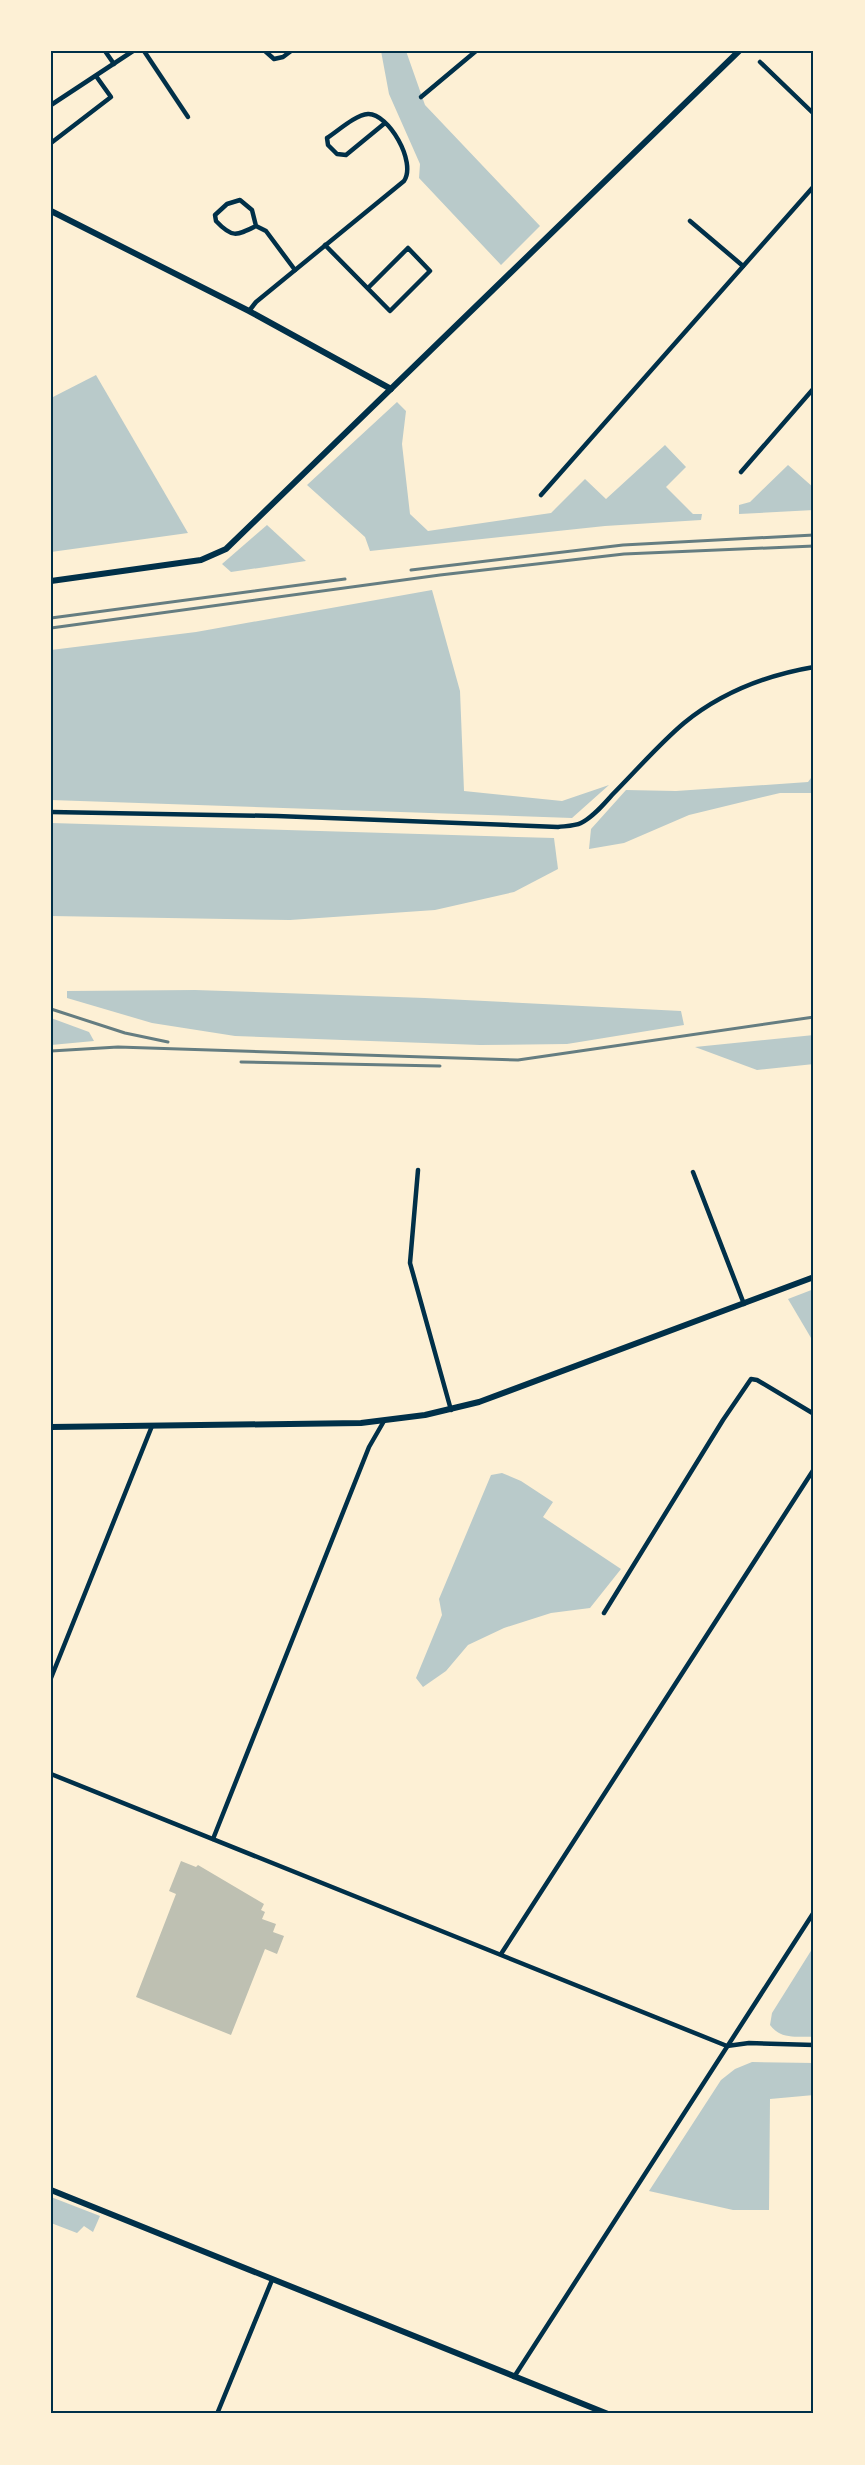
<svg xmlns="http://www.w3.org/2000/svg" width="865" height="2465" viewBox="0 0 865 2465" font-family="Quicksand,sans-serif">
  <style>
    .green { fill: #b9caca }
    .building { fill: #bec0b2 }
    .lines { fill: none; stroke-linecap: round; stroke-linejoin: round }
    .minor { stroke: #003049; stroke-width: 4.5 }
    .tertiary { stroke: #003049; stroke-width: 6 }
    .rail { stroke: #657d81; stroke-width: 3 }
    .neatline { fill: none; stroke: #003049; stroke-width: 2 }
  </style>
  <rect width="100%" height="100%" fill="#fdf0d5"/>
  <g class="green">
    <polygon points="381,51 406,51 425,105 540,226 501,265 419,178 420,164 389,94"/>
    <polygon points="96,375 188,533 51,552 51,398"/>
    <polygon points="397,402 406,411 402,444 410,514 428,531 551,513 585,479 606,499 665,445 686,467 666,487 693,514 702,514 701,520 605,526 370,551 365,537 307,485"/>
    <polygon points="788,465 814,488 814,510 739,514 739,505 750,502"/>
    <polygon points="267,525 306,561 231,572 222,564"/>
    <polygon points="432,590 460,691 464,791 562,801 609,785 572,818 51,800 51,650 196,632"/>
    <polygon points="814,774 814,793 780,793 689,815 624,843 589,849 591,829 626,790 676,791 808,782"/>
    <polygon points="51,823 554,838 558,869 514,892 435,910 290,920 51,916"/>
    <polygon points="195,990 425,998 681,1011 684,1025 567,1044 480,1045 235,1036 152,1023 67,998 67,991"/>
    <polygon points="51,1018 89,1032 94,1041 51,1045"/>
    <polygon points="814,1035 814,1064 757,1070 695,1047"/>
    <polygon points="814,1289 814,1343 788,1299"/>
    <polygon points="502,1473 521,1481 553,1502 543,1517 621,1569 590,1608 551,1613 504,1628 468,1645 446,1671 423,1687 416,1678 442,1615 439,1599 491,1475"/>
    <path d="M 814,1946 L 814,2037 C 797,2036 781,2040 770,2025 L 772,2013 Z"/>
    <polygon points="752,2062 814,2063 814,2095 770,2099 769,2210 733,2210 649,2191 721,2080 735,2069"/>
    <polygon points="51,2197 100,2216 93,2232 84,2226 77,2233 51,2223"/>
  </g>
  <polygon class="building" points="181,1861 196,1867 198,1865 264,1904 261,1910 265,1912 262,1919 276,1924 273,1932 284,1936 277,1954 265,1949 231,2035 136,1997 176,1894 169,1891"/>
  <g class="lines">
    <g class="minor">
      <polyline points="105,51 114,64"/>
      <polyline points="144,51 188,117"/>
      <polyline points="265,51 274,59 283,57 291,51"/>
      <polyline points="760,62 814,114"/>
      <polyline points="421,97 476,51"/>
      <polyline points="51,105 133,51"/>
      <polyline points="51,143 111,97 96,76"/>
      <polyline points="690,221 743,266"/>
      <path d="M 256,226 C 236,236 232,238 216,221 L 215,215 L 227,204 L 240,200 L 252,210 L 256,226 L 266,231 L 295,270"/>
      <polyline points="325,245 390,311 430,271 408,248 368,288"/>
      <path d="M 249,311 L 256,302 L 404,181 C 417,162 388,113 368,114 C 355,115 338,131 327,138 L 328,145 L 337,154 L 346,155 L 385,123"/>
      <polyline points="741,472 814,388"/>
      <polyline points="541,495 814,186"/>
      <path d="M 51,812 L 277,816 L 558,827 C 566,826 575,826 581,823 C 593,817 603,805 612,795 C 636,771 658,745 684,723 C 721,693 767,675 814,667"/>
      <polyline points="418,1170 410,1263 451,1410"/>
      <polyline points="693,1172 744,1304"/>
      <polyline points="604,1613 723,1420 751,1379 757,1380 814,1414"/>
      <polyline points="51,1678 152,1426"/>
      <polyline points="51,1774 727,2046 749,2043 814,2045"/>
      <polyline points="213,1839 369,1447 384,1421"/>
      <polyline points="501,1954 814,1469"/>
      <polyline points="514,2377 814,1912"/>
      <polyline points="217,2414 272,2280"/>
    </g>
    <g class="tertiary">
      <polyline points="51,211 249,311 391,389"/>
      <polyline points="51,581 201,560 226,549 739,51"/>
      <polyline points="51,1427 361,1423 425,1415 479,1402 814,1277"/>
      <polyline points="51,2190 608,2414"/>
    </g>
    <g class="rail">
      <polyline points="411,570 623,545 814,535"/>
      <polyline points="51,618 345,579"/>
      <polyline points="51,628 440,575 624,554 814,546"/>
      <polyline points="51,1009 125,1033 168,1042"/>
      <polyline points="51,1051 118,1047 518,1060 814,1017"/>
      <polyline points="241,1062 440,1066"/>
    </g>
  </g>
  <rect width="865" height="2465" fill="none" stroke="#fdf0d5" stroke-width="105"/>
  <rect x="52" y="52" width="760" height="2360" class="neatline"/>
</svg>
